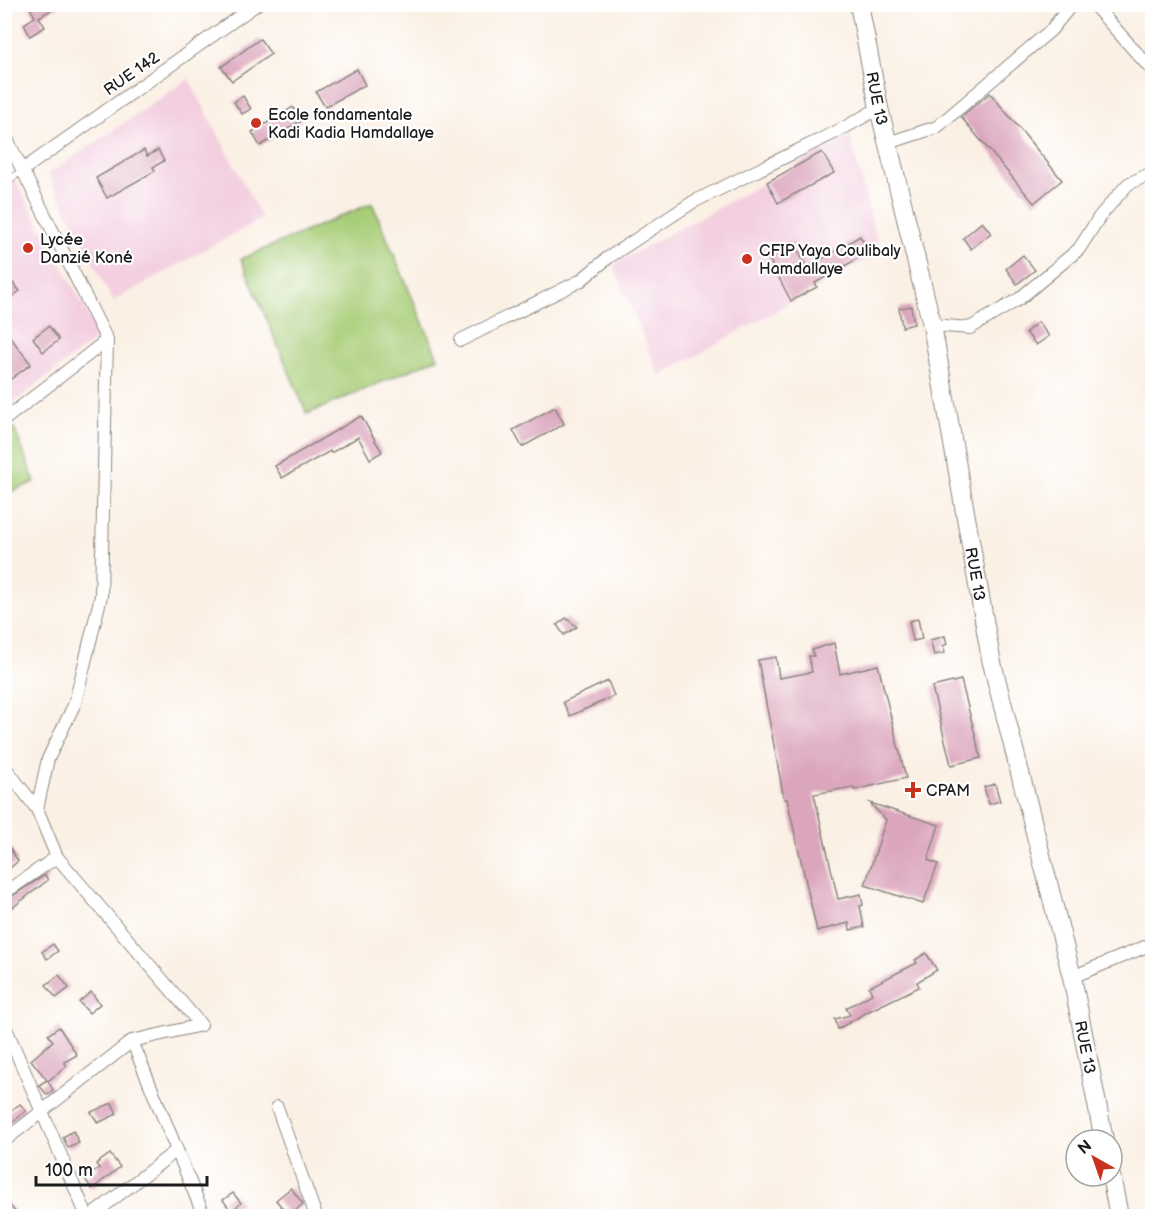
<svg xmlns="http://www.w3.org/2000/svg" width="1157" height="1221" viewBox="0 0 1157 1221" font-family="'Balsamiq Sans',sans-serif">
  <style>
    .built { fill: #f3cfe0 }
    .green { fill: #a7cd77; stroke: #62744a; stroke-width: 1.5 }
    .building { fill: #dba5bc }
    .lines { fill: none; stroke-linecap: round; stroke-linejoin: round }
    .lane-casing { stroke: #8c8680; stroke-width: 8 }
    .street-casing { stroke: #8c8680; stroke-width: 14 }
    .secondary-casing { stroke: #8c8680; stroke-width: 20 }
    .lane { stroke: #fff; stroke-width: 6 }
    .street { stroke: #fff; stroke-width: 12 }
    .secondary { stroke: #fff; stroke-width: 18 }
    .poi-dot { fill: #c8321e; stroke: #fff; stroke-width: 2 }
    .labels { text-anchor: middle; stroke-width: 4.5; stroke-linejoin: round; paint-order: stroke }
    .street-label { font-size: 16px; fill: #1c1c1c; stroke: #fff }
    .poi-label { font-size: 16px; fill: #1c1c1c; stroke: #fff; text-anchor: start }
  </style>
  <rect width="100%" height="100%" fill="#fff"/>
  <filter id="ink" filterUnits="userSpaceOnUse"><feTurbulence type="fractalNoise" baseFrequency=".0167" numOctaves="2"/><feDisplacementMap in="SourceGraphic" scale="12" xChannelSelector="R" yChannelSelector="G"/><feConvolveMatrix kernelMatrix="1 2 1 2 8 2 1 2 1" color-interpolation-filters="sRGB"/></filter>
  <filter id="wash" filterUnits="userSpaceOnUse"><feTurbulence type="fractalNoise" baseFrequency=".008" numOctaves="4" result="noise"/><feDisplacementMap in="SourceGraphic" scale="24" xChannelSelector="R" yChannelSelector="G"/><feGaussianBlur stdDeviation="1.35" result="paint"/><feColorMatrix in="noise" values="0 0 0 0 0 0 0 0 0 0 0 0 0 0 0 0 0 1.4 0 .05"/><feComposite in="paint" operator="in"/></filter>
  <g filter="url(#wash)">
    <rect width="100%" height="100%" fill="#fbf0e4"/>
    <g class="built">
      <polygon points="189,79 262,218 113,301 48,174"/>
      <polygon points="850,136 880,252 660,376 613,265"/>
      <polygon points="4,159 100,336 5,409 4,409"/>
    </g>
    <g class="green">
      <polygon points="372,203 438,358 307,414 241,259"/>
      <polygon points="14,428 35,482 5,494 5,432"/>
    </g>
    <g id="blocks">
      <g class="building">
        <polygon points="28,4 62,4 39,17 45,27 30,36 24,24 35,17"/>
        <polygon points="260,39 271,54 232,81 221,67"/>
        <polygon points="357,69 365,85 325,107 316,92"/>
        <polygon points="990,93 1062,180 1034,203 961,117"/>
        <polygon points="243,96 251,109 242,114 234,102"/>
        <polygon points="293,107 301,121 260,146 252,132"/>
        <polygon points="144,150 147,156 158,150 164,161 153,167 155,171 107,198 96,178"/>
        <polygon points="822,152 834,173 778,203 767,182"/>
        <polygon points="982,222 991,233 971,249 963,238"/>
        <polygon points="860,236 869,252 815,283 817,287 791,301 767,255 793,241 807,268"/>
        <polygon points="1023,255 1035,270 1017,284 1006,269"/>
        <polygon points="12,282 20,291 4,303 4,288"/>
        <polygon points="911,306 914,324 902,327 899,308"/>
        <polygon points="1038,322 1049,336 1036,345 1026,332"/>
        <polygon points="49,326 59,340 43,352 33,338"/>
        <polygon points="4,329 31,364 4,384"/>
        <polygon points="555,407 564,424 522,447 513,430"/>
        <polygon points="361,416 382,452 370,459 358,437 331,453 330,451 282,478 275,466"/>
        <polygon points="566,618 577,627 564,635 557,625"/>
        <polygon points="918,619 922,639 913,641 909,621"/>
        <polygon points="945,636 947,644 943,646 945,653 934,655 930,640"/>
        <polygon points="834,643 840,674 878,665 906,778 854,790 853,787 814,794 838,899 861,894 863,905 860,906 864,927 850,930 849,923 817,931 787,799 784,799 758,660 776,657 779,678 812,672 809,656 814,656 812,650"/>
        <polygon points="961,680 981,758 951,765 932,687"/>
        <polygon points="608,681 614,696 570,716 563,702"/>
        <polygon points="995,784 1000,801 989,804 984,787"/>
        <polygon points="870,803 939,825 928,860 938,864 923,904 865,885 886,820"/>
        <polygon points="4,838 18,861 4,873"/>
        <polygon points="45,875 48,880 4,914 4,901"/>
        <polygon points="53,944 58,951 47,959 42,952"/>
        <polygon points="926,953 937,970 917,982 919,987 867,1012 838,1029 835,1019 850,1015 846,1008 872,994 869,987 917,963 915,960"/>
        <polygon points="59,975 69,988 56,998 46,985"/>
        <polygon points="91,992 100,1004 89,1013 79,1002"/>
        <polygon points="59,1027 77,1055 64,1062 67,1066 48,1081 53,1090 47,1095 39,1085 47,1080 31,1060 53,1041 48,1035"/>
        <polygon points="112,1103 117,1114 98,1123 91,1112"/>
        <polygon points="20,1104 26,1111 12,1123 5,1115"/>
        <polygon points="73,1131 79,1143 68,1148 63,1137"/>
        <polygon points="110,1154 120,1167 92,1189 85,1179 99,1168 96,1164"/>
        <polygon points="291,1188 303,1204 289,1216 276,1200"/>
        <polygon points="233,1193 241,1203 231,1211 223,1200"/>
        <polygon points="4,1199 19,1216 4,1216"/>
      </g>
    </g>
  </g>
  <g filter="url(#ink)">
    <use href="#blocks" fill-opacity="0" stroke="#8c8680" stroke-width="1.5"/>
    <g class="lines">
      <g class="lane-casing">
        <polyline id="lane" points="4,184 23,170"/>
      </g>
      <g class="street-casing">
        <g id="street">
          <polyline points="1093,4 1152,70"/>
          <polyline points="4,133 107,340 101,596 75,703 48,759 37,809"/>
          <polyline points="888,143 937,127 1051,30 1072,4"/>
          <polyline points="24,169 257,4"/>
          <polyline points="932,325 970,328 1019,299 1079,249 1100,216 1128,184 1152,173"/>
          <polyline points="461,340 580,281 609,257 693,202 842,129 879,108"/>
          <polyline points="4,420 107,340"/>
          <polyline points="4,766 37,809 57,857 201,1025 132,1041 204,1216"/>
          <polyline points="4,893 57,857"/>
          <polyline points="1072,977 1152,944"/>
          <polyline points="4,1024 87,1216"/>
          <polyline points="277,1107 316,1216"/>
          <polyline points="4,1141 132,1041"/>
          <polyline points="91,1216 177,1150"/>
        </g>
      </g>
      <g class="secondary-casing">
        <g id="secondary">
          <path id="s1" d="M 859,4 L 879,108 L 932,325 L 991,659 L 1072,977 L 1104,1140"/>
          <polyline points="1111,1176 1119,1216"/>
        </g>
      </g>
      <use href="#lane" class="lane"/>
      <use href="#street" class="street"/>
      <use href="#secondary" class="secondary"/>
    </g>
  </g>
  <g class="poi-dot">
    <circle cx="256" cy="123" r="6"/>
    <circle cx="28" cy="248" r="6"/>
    <circle cx="747" cy="259" r="6"/>
    <path d="M910 781h6v6h6v6h-6v6h-6v-6h-6v-6h6z"/>
  </g>
  <g class="labels">
    <g class="street-label">
      <text transform="translate(131 73) rotate(-35)" y="6">RUE 142</text>
      <text dy="6" stroke="none"><textPath href="#s1" startOffset="96">RUE 13</textPath></text>
      <text dy="6" stroke="none"><textPath href="#s1" startOffset="582">RUE 13</textPath></text>
      <text dy="6" stroke="none"><textPath href="#s1" startOffset="1068">RUE 13</textPath></text>
    </g>
    <g class="poi-label">
      <text x="268" y="120">Ecole fondamentale<tspan x="268" dy="18">Kadi Kadia Hamdallaye</tspan></text>
      <text x="40" y="245">Lycée<tspan x="40" dy="18">Danzié Koné</tspan></text>
      <text x="759" y="256">CFIP Yaya Coulibaly<tspan x="759" dy="18">Hamdallaye</tspan></text>
      <text x="926" y="796">CPAM</text>
    </g>
  </g>
  <rect width="1157" height="1221" fill="none" stroke="#fff" stroke-width="24"/>
  <g transform="translate(1094 1158) rotate(320)"><circle r="28" fill="#ffffff" stroke="#a4a4a4" stroke-width="1.5"/>
  <path d="M0-4.5L10 22L0 15L-10 22Z" fill="#c8321e"/>
  <text y="-9" font-size="16" font-weight="bold" text-anchor="middle" fill="#1c1c1c">N</text>
  </g>
  <path d="M36 1176v9h171v-9" fill="none" stroke="#1c1c1c" stroke-width="3"/>
  <text x="45" y="1176" font-size="18" fill="#1c1c1c" stroke="#ffffff" stroke-width="4.5" paint-order="stroke">100 m</text>
</svg>
